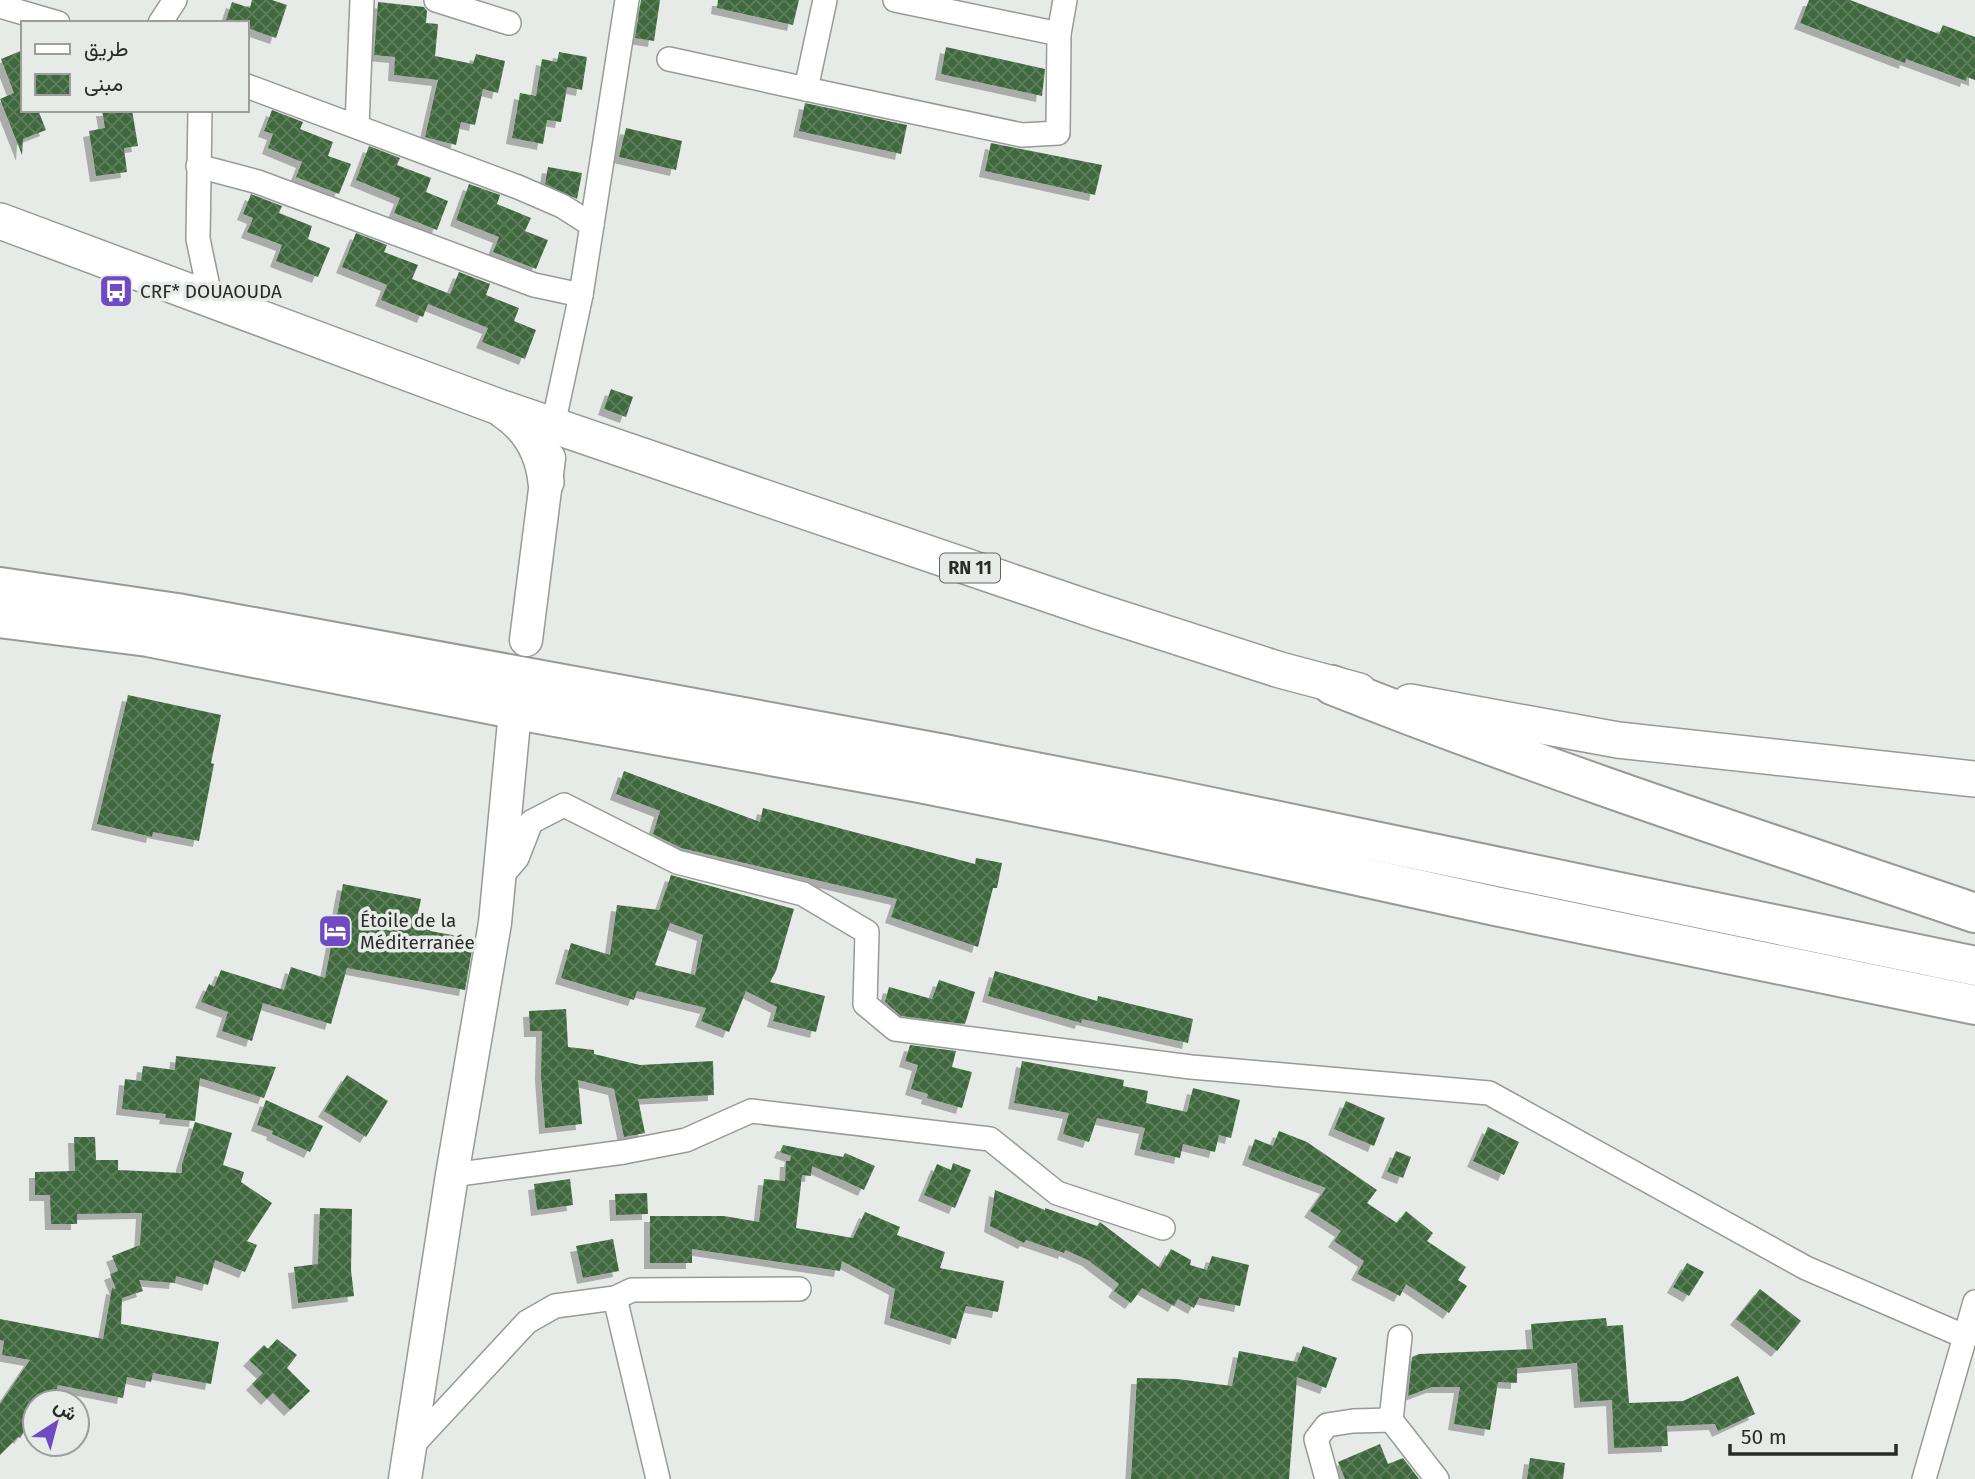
<svg xmlns="http://www.w3.org/2000/svg" width="1975" height="1479" viewBox="0 0 1975 1479" font-family="'Fira Sans',Vazirmatn,sans-serif">
  <style>
    .building { fill: url(#building-cross-hatch); fill-rule: evenodd; filter: url(#shadow) }
    .lines { fill: none; stroke-linecap: round; stroke-linejoin: round }
    .minor-casing { stroke: #979a96; stroke-width: 26 }
    .secondary-casing { stroke: #979a96; stroke-width: 35 }
    .primary-casing { stroke: #979a96; stroke-width: 38 }
    .motorway-casing { stroke: #979a96; stroke-width: 42 }
    .minor { stroke: #fff; stroke-width: 23 }
    .secondary { stroke: #fff; stroke-width: 32 }
    .primary { stroke: #fff; stroke-width: 35 }
    .motorway { stroke: #fff; stroke-width: 38 }
    .labels { text-anchor: middle; stroke-width: 7; stroke-linejoin: round; paint-order: stroke }
    .shield { fill: #e7ebe7; stroke: #626462; stroke-width: 2 }
    .shield-label { font-size: 18px; font-weight: bold; fill: #292a29 }
    .poi-label { font-size: 19px; fill: #292a29; stroke: #e7ebe7; text-anchor: start }
  </style>
  <defs>
    <pattern id="building-cross-hatch" width="8" height="8" patternUnits="userSpaceOnUse" patternTransform="scale(1.75)"><rect width="8" height="8" fill="#3f683e"/><path d="M0 0l8 8M0 8l8-8" fill="none" stroke="#5f7e5e"/></pattern>
    <filter id="shadow"><feDropShadow dx="-6" dy="6" stdDeviation="0" flood-color="#0004"/></filter>
  </defs>
  <rect width="100%" height="100%" fill="#e7ebe7"/>
  <g class="building">
    <polygon points="252,0 272,0 287,5 276,38 247,28 247,23 225,23 232,2 250,8"/>
    <polygon points="641,0 660,0 654,41 635,38"/>
    <polygon points="718,0 799,0 793,25 717,8"/>
    <polygon points="1809,0 1850,0 1939,34 1943,25 1975,37 1975,80 1967,77 1966,81 1906,59 1905,63 1800,23"/>
    <polygon points="378,2 424,7 427,11 426,23 438,24 435,56 473,64 476,54 505,61 498,93 483,89 475,125 461,122 456,145 425,137 438,80 394,75 395,57 374,55"/>
    <polygon points="946,47 1045,69 1042,96 941,74"/>
    <polygon points="23,50 23,110 38,110 46,130 23,139 22,155 0,99 14,93 1,59"/>
    <polygon points="559,52 587,57 582,90 567,87 561,122 547,120 543,144 512,138 520,93 536,96 542,59 557,62"/>
    <polygon points="805,103 907,125 901,154 799,131"/>
    <polygon points="102,110 132,110 138,146 124,148 127,172 96,176 89,131 105,128"/>
    <polygon points="272,110 303,122 300,129 333,142 328,156 351,164 339,194 296,177 302,162 268,148 273,134 264,131"/>
    <polygon points="626,128 682,141 676,170 619,157"/>
    <polygon points="991,143 1102,165 1095,195 985,171"/>
    <polygon points="369,146 400,158 397,165 431,178 426,192 448,201 437,230 394,213 400,198 356,180"/>
    <polygon points="548,167 582,173 577,199 545,184"/>
    <polygon points="469,184 500,195 497,204 531,218 525,231 548,240 536,269 493,252 499,237 456,220"/>
    <polygon points="251,194 282,206 279,213 312,226 308,239 330,248 318,277 276,261 282,245 247,232 253,218 243,214"/>
    <polygon points="356,233 387,245 384,252 418,265 412,279 450,294 459,272 490,284 486,295 519,308 514,321 536,330 525,359 482,342 488,328 428,304 423,317 381,300 387,285 342,267"/>
    <polygon points="611,389 633,397 626,417 604,409"/>
    <polygon points="128,695 221,715 211,763 214,764 199,841 153,832 152,837 97,824"/>
    <polygon points="624,771 760,822 763,808 975,864 976,858 1002,863 997,888 993,888 978,947 891,917 897,899 681,848 653,834 660,811 616,794"/>
    <path d="M 671,875 L 794,909 L 776,971 L 770,982 L 825,996 L 816,1032 L 773,1021 L 777,1007 L 746,991 L 729,1032 L 701,1021 L 706,1008 L 637,991 L 634,1000 L 561,978 L 571,943 L 610,955 L 617,905 L 659,910 ZM 670,923 L 703,935 L 695,975 L 655,965 Z"/>
    <polygon points="343,884 421,899 417,918 431,921 430,931 474,939 465,990 347,968 331,1024 263,1003 252,1041 222,1031 228,1012 201,1002 209,984 214,987 221,970 284,990 291,967 325,978"/>
    <polygon points="995,971 1097,1001 1098,996 1193,1019 1188,1043 1082,1019 1081,1023 988,996"/>
    <polygon points="939,980 975,992 965,1024 901,1016 885,1002 889,987 932,999"/>
    <polygon points="566,1009 568,1047 594,1050 594,1054 640,1065 713,1061 714,1095 638,1099 645,1133 624,1137 614,1089 578,1080 582,1124 545,1128 541,1075 542,1031 530,1031 529,1011"/>
    <polygon points="910,1045 956,1051 952,1067 972,1072 962,1108 927,1098 928,1094 911,1089 918,1065 905,1061"/>
    <polygon points="176,1056 276,1067 264,1098 200,1078 195,1121 165,1118 166,1114 122,1109 125,1079 141,1081 143,1066 175,1070"/>
    <polygon points="1022,1061 1124,1080 1123,1086 1148,1091 1146,1103 1187,1112 1193,1088 1240,1100 1231,1138 1219,1135 1215,1152 1183,1144 1180,1158 1140,1149 1145,1128 1097,1118 1089,1142 1063,1134 1069,1113 1014,1103"/>
    <polygon points="347,1075 388,1101 366,1137 324,1111"/>
    <polygon points="266,1100 323,1126 310,1152 272,1134 273,1131 257,1125"/>
    <polygon points="1346,1101 1385,1118 1374,1146 1334,1129"/>
    <polygon points="195,1122 232,1133 223,1165 244,1172 241,1182 272,1203 247,1241 257,1245 245,1272 215,1260 208,1285 176,1276 175,1283 139,1280 143,1291 122,1298 121,1324 219,1342 211,1384 153,1373 151,1382 127,1377 123,1398 58,1385 53,1402 35,1402 35,1416 20,1438 18,1437 0,1455 0,1404 30,1360 2,1355 4,1341 0,1340 0,1319 103,1339 112,1288 116,1289 110,1274 118,1271 112,1256 140,1245 142,1213 77,1214 77,1224 51,1224 50,1195 35,1195 35,1172 75,1171 74,1137 95,1137 96,1160 118,1160 118,1170 182,1173 182,1164"/>
    <polygon points="1488,1127 1519,1142 1504,1175 1473,1161"/>
    <polygon points="1279,1131 1307,1142 1377,1190 1367,1203 1397,1223 1406,1211 1433,1233 1427,1241 1466,1267 1458,1280 1467,1286 1449,1313 1406,1284 1400,1296 1357,1274 1364,1261 1334,1241 1341,1231 1310,1211 1326,1188 1248,1159 1255,1139 1273,1146"/>
    <polygon points="783,1145 843,1157 845,1153 875,1166 864,1190 812,1166 811,1176 802,1175 796,1228 853,1238 865,1212 900,1227 897,1235 945,1252 940,1268 1004,1281 998,1312 966,1306 956,1339 890,1318 895,1289 842,1261 840,1271 692,1249 692,1263 650,1263 650,1216 724,1216 759,1222 764,1179 785,1181 786,1161 790,1161 791,1156 780,1152"/>
    <polygon points="1396,1151 1411,1157 1403,1178 1387,1172"/>
    <polygon points="953,1163 971,1170 955,1208 924,1195 937,1164 951,1170"/>
    <polygon points="570,1179 573,1205 537,1210 534,1184"/>
    <polygon points="995,1190 1045,1210 1045,1208 1097,1226 1100,1222 1160,1268 1171,1249 1191,1260 1190,1265 1207,1270 1212,1256 1249,1265 1240,1306 1199,1298 1194,1308 1178,1299 1174,1306 1142,1288 1131,1303 1114,1291 1119,1284 1088,1260 1065,1250 1064,1253 1026,1240 1024,1243 990,1226"/>
    <polygon points="647,1193 648,1214 616,1215 615,1194"/>
    <polygon points="320,1208 352,1209 351,1270 354,1296 298,1303 294,1267 318,1264"/>
    <polygon points="613,1239 619,1271 583,1278 576,1246"/>
    <polygon points="1687,1263 1704,1272 1689,1296 1673,1287"/>
    <polygon points="1760,1289 1801,1321 1777,1351 1736,1319"/>
    <polygon points="1606,1318 1607,1326 1623,1325 1629,1403 1683,1401 1738,1376 1755,1414 1718,1431 1715,1424 1667,1426 1668,1446 1614,1448 1612,1400 1580,1402 1577,1363 1517,1368 1517,1383 1498,1382 1490,1430 1454,1424 1460,1387 1432,1387 1408,1396 1412,1357 1419,1354 1533,1349 1531,1324"/>
    <polygon points="277,1339 297,1355 287,1368 310,1391 290,1410 273,1393 267,1399 252,1384 263,1373 249,1360 264,1345 268,1349"/>
    <polygon points="1303,1346 1337,1358 1326,1388 1297,1377 1289,1479 1131,1479 1137,1378 1177,1379 1232,1386 1239,1351 1297,1362"/>
    <polygon points="1380,1444 1388,1464 1403,1458 1419,1479 1345,1479 1338,1462"/>
    <polygon points="1530,1458 1565,1463 1563,1479 1527,1479"/>
  </g>
  <g class="lines">
    <g class="minor-casing">
      <g id="minor">
        <polyline points="436,0 509,23"/>
        <polyline points="825,0 806,89 1022,135 1058,133 1059,34"/>
        <polyline points="895,0 1059,34 1065,0"/>
        <polyline points="0,6 58,23"/>
        <polyline points="160,23 175,0"/>
        <polyline points="669,59 806,89"/>
        <polyline points="247,86 518,187 562,206 592,225"/>
        <polyline points="200,110 198,239 211,301"/>
        <polyline points="357,126 362,0"/>
        <polyline points="198,166 258,182 534,285 581,295"/>
        <polyline points="553,425 581,295 627,0"/>
        <polyline points="499,879 517,858 531,822 564,805 677,862 803,894 867,932 865,1004 895,1029 1191,1067 1489,1093 1806,1268 1966,1337"/>
        <polyline points="452,1175 624,1152 686,1140 751,1111 990,1139 1057,1193 1163,1228"/>
        <polyline points="615,1298 658,1479"/>
        <polyline points="1400,1337 1391,1420 1437,1479"/>
        <polyline points="410,1448 527,1322 555,1306 615,1298 632,1290 799,1289"/>
        <polyline points="1327,1479 1316,1439 1327,1425 1353,1421 1391,1420"/>
        <polyline points="1924,1479 1975,1302"/>
      </g>
    </g>
    <g class="secondary-casing">
      <g id="secondary">
        <polyline points="526,640 549,458"/>
        <polyline points="405,1479 452,1175 495,923 515,711"/>
      </g>
    </g>
    <g class="primary-casing">
      <g id="primary">
        <polyline points="0,221 499,407 1097,611 1280,670 1359,691"/>
        <path d="M 503,410 C 529,427 543,452 546,482"/>
        <polyline points="1410,702 1618,740 1975,779"/>
      </g>
    </g>
    <g class="motorway-casing">
      <g id="motorway">
        <polyline points="0,587 177,613 944,754 1163,797 1975,966"/>
        <polyline points="0,618 148,637 539,714 920,783 1112,822 1495,906 1975,1005"/>
        <path d="M 1332,685 C 1543,769 1760,840 1975,913"/>
      </g>
    </g>
    <use href="#minor" class="minor"/>
    <use href="#secondary" class="secondary"/>
    <use href="#primary" class="primary"/>
    <use href="#motorway" class="motorway"/>
  </g>
  <defs>
    <g id="bus-square" transform="scale(1.75)"><rect x="-9" y="-9" width="18" height="18" rx="4" fill="#704ac3" stroke="#e7ebe7"/><path d="M-5-6H5V4H4V6H2V4H-2V6H-4V4H-5ZM-3.5-4V0h7V-4ZM-3.5 1.2v1.5H-2V1.2ZM2 1.2v1.5H3.5V1.2Z" fill="#fff"/></g>
    <g id="hotel-square" transform="scale(1.75)"><rect x="-9" y="-9" width="18" height="18" rx="4" fill="#704ac3" stroke="#e7ebe7"/><path d="M-6-4.5h1.5V1H6V5H4.5V3h-9V5H-6ZM-4 0a1.8 1.8 0 1 1 3.6 0ZM.5 0V-2.5h3Q6-2.5 6 0Z" fill="#fff"/></g>
  </defs>
  <g fill-rule="evenodd">
    <use href="#bus-square" x="116" y="291"/>
    <use href="#hotel-square" x="335" y="931"/>
  </g>
  <g class="labels">
    <rect class="shield" x="940" y="553.5" width="60" height="29" rx="5"/>
    <g class="shield-label">
      <text x="970" y="574">RN 11</text>
    </g>
    <g class="poi-label">
      <text x="140" y="298">CRF* DOUAOUDA</text>
      <text x="360" y="927">Étoile de la<tspan x="360" dy="22">Méditerranée</tspan></text>
    </g>
  </g>
  <rect x="21" y="21" width="228" height="91" fill="#e7ebe7" stroke="#9b9e9b" stroke-width="2"/>
  <rect x="35" y="44" width="35" height="10" fill="#ffffff" stroke="#9b9e9b" stroke-width="2"/>
  <text x="84" y="56" font-size="21" fill="#292a29">طريق</text>
  <rect x="35" y="74" width="35" height="21" fill="url(#building-cross-hatch)" stroke="#9b9e9b" stroke-width="2"/>
  <text x="84" y="91" font-size="21" fill="#292a29">مبنى</text>
  <g transform="translate(56 1423) rotate(36)"><circle r="33" fill="#e7ebe7" stroke="#9b9e9b" stroke-width="2"/>
  <path d="M0-5L12 26L0 18L-12 26Z" fill="#704ac3"/>
  <text y="-10" font-size="19" font-weight="bold" text-anchor="middle" fill="#292a29">ش</text>
  </g>
  <path d="M1730 1444v10h166v-10" fill="none" stroke="#292a29" stroke-width="3.5"/>
  <text x="1741" y="1444" font-size="21" fill="#292a29" stroke="#e7ebe7" stroke-width="5" paint-order="stroke">50 m</text>
</svg>
